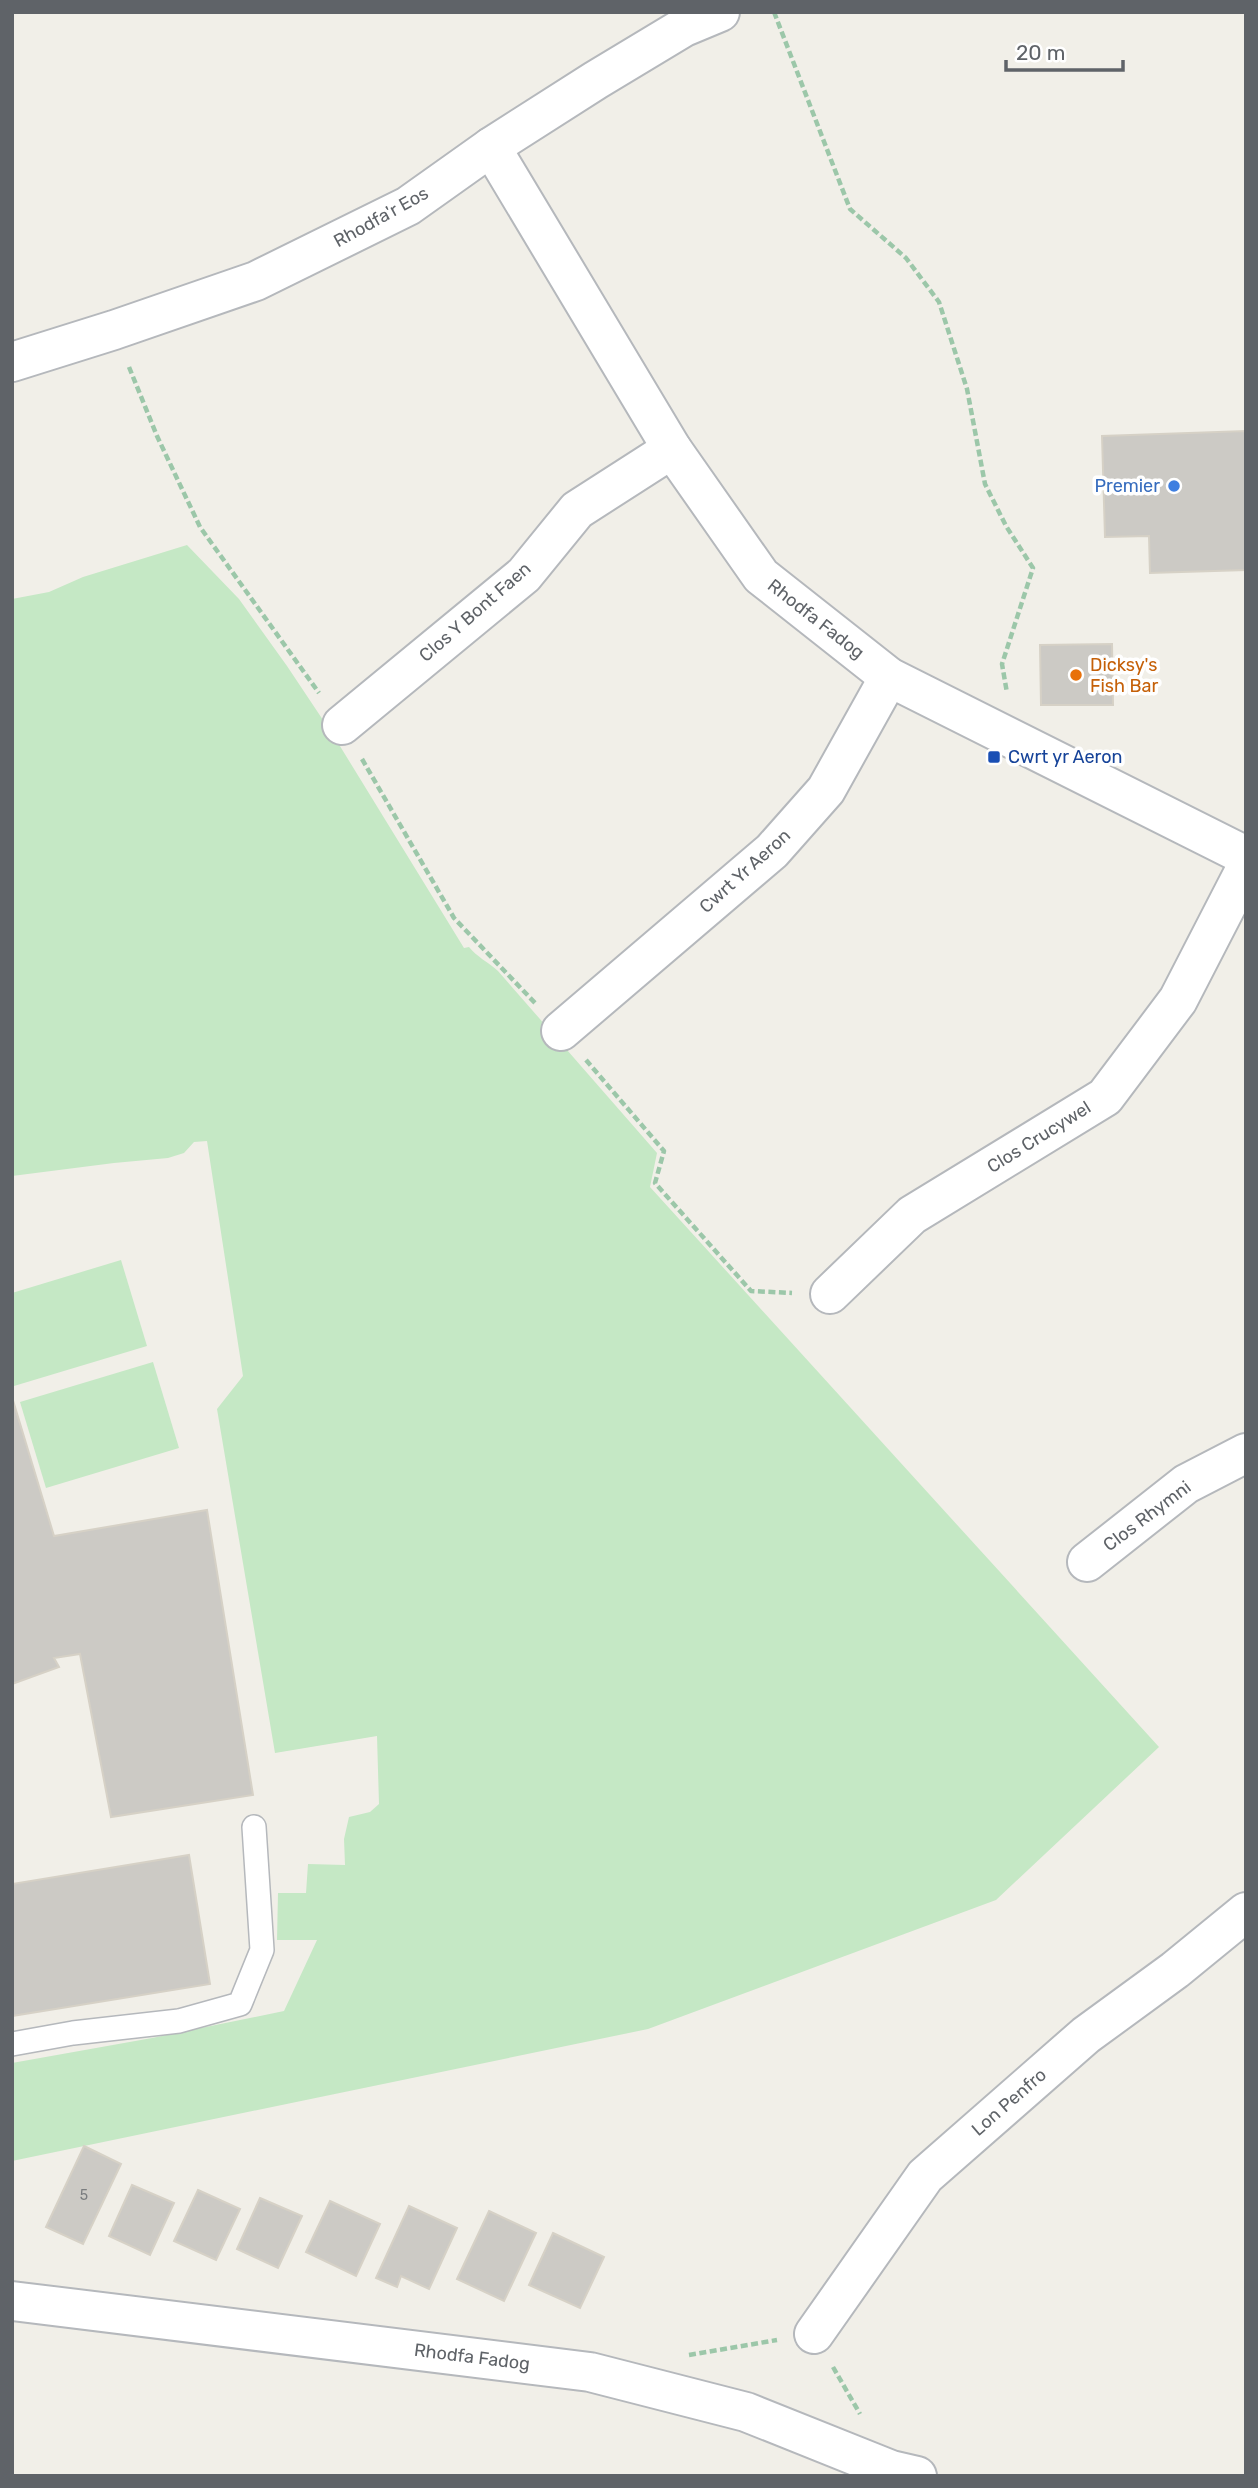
<svg xmlns="http://www.w3.org/2000/svg" width="1258" height="2488" viewBox="0 0 1258 2488" font-family="Rubik,sans-serif">
  <style>
    .green { fill: #c5e8c5 }
    .building { fill: #cccac5; stroke: #d6d1c6; stroke-width: 2 }
    .lines { fill: none; stroke-linecap: round; stroke-linejoin: round }
    .service-casing { stroke: #b5b8bc; stroke-width: 26 }
    .minor-casing { stroke: #b5b8bc; stroke-width: 42 }
    .path { stroke: #9cc7a9; stroke-width: 4.5; stroke-dasharray: 7 3.5; stroke-linecap: butt }
    .service { stroke: #fff; stroke-width: 23 }
    .minor { stroke: #fff; stroke-width: 38 }
    .shop-dot { fill: #3f7fe0; stroke: #fff; stroke-width: 2.5 }
    .food-dot { fill: #e8710a; stroke: #fff; stroke-width: 2.5 }
    .transit-dot { fill: #1a4fb4; stroke: #fff; stroke-width: 2.5 }
    .labels { text-anchor: middle; stroke-width: 7; stroke-linejoin: round; paint-order: stroke }
    .number-label { font-size: 14px; fill: #7a7d7f }
    .street-label { font-size: 18px; fill: #5f6368; stroke: #fff }
    .shop-label { font-size: 18px; fill: #366cbe; stroke: #fff; text-anchor: end }
    .food-label { font-size: 18px; fill: #c56008; stroke: #fff; text-anchor: start }
    .transit-label { font-size: 18px; fill: #164399; stroke: #fff; text-anchor: start }
  </style>
  <rect width="100%" height="100%" fill="#f1efe8"/>
  <g class="green">
    <path d="M 187,545 L 239,599 L 287,666 L 335,738 L 464,948 L 469,947 C 477,957 488,962 498,971 L 657,1153 L 650,1187 L 1159,1747 L 996,1900 L 648,2029 L 12,2161 L 12,2063 L 152,2038 L 284,2011 L 317,1940 L 277,1940 L 278,1893 L 306,1893 L 308,1864 L 345,1865 L 344,1839 L 349,1817 L 370,1812 L 379,1804 L 377,1736 L 275,1753 L 217,1409 L 243,1376 L 207,1141 L 194,1142 L 184,1153 L 168,1158 L 114,1163 L 12,1176 L 12,599 L 49,592 L 83,577 Z"/>
    <polygon points="121,1260 147,1346 14,1386 12,1379 12,1293"/>
    <polygon points="153,1362 179,1448 46,1488 20,1402"/>
  </g>
  <g class="building">
    <polygon points="1246,431 1246,570 1150,573 1149,536 1105,537 1102,436"/>
    <polygon points="1112,644 1113,705 1041,705 1040,645"/>
    <polygon points="12,1397 54,1536 207,1510 253,1795 111,1817 80,1654 54,1658 59,1667 12,1684"/>
    <polygon points="189,1855 210,1984 12,2016 12,1884"/>
    <polygon points="84,2146 121,2164 83,2244 46,2227"/>
    <polygon points="132,2185 174,2203 150,2255 109,2236"/>
    <polygon points="198,2190 240,2209 216,2260 174,2241"/>
    <polygon points="260,2198 302,2216 278,2268 237,2249"/>
    <polygon points="330,2201 380,2224 356,2276 306,2252"/>
    <polygon points="409,2206 457,2228 429,2289 401,2276 397,2287 376,2278"/>
    <polygon points="489,2211 536,2233 504,2301 457,2279"/>
    <polygon points="553,2233 604,2257 580,2308 529,2285"/>
  </g>
  <g class="lines">
    <g class="service-casing">
      <polyline id="service" points="12,2044 73,2033 179,2021 240,2004 262,1950 254,1827"/>
    </g>
    <g class="minor-casing">
      <g id="minor">
        <polyline points="491,147 672,449 761,576 889,677 1246,856"/>
        <polyline points="12,362 114,330 256,281 408,206 491,147 596,80 684,27 720,12"/>
        <polyline points="342,725 524,575 577,510 672,449"/>
        <polyline points="561,1031 772,851 826,790 889,677"/>
        <polyline points="830,1294 912,1215 1105,1097 1178,1000 1246,868"/>
        <polyline points="1087,1562 1186,1484 1246,1453"/>
        <polyline points="12,2301 590,2372 746,2412 891,2470 917,2476"/>
        <polyline points="814,2334 925,2176 1086,2035 1175,1970 1246,1912"/>
      </g>
    </g>
    <g class="path">
      <polyline points="774,12 850,209 906,258 939,302 967,389 985,484 1006,526 1033,568 1002,664 1007,693"/>
      <polyline points="129,367 157,436 200,527 319,693"/>
      <polyline points="362,759 454,918 536,1004"/>
      <polyline points="586,1060 664,1151 655,1183 751,1291 792,1293"/>
      <polyline points="689,2355 777,2340"/>
      <polyline points="833,2367 860,2414"/>
    </g>
    <use href="#service" class="service"/>
    <use href="#minor" class="minor"/>
  </g>
  <circle class="shop-dot" cx="1174" cy="486" r="7"/>
  <circle class="food-dot" cx="1076" cy="675" r="7"/>
  <rect class="transit-dot" x="987" y="750" width="14" height="14" rx="3.5"/>
  <g class="labels">
    <g class="number-label">
      <text x="84" y="2200">5</text>
    </g>
    <g class="street-label">
      <text transform="translate(381 217) rotate(-29)" y="6">Rhodfa'r Eos</text>
      <text transform="translate(475 612) rotate(-41)" y="6">Clos Y Bont Faen</text>
      <text transform="translate(816 619) rotate(38)" y="6">Rhodfa Fadog</text>
      <text transform="translate(745 871) rotate(-42)" y="6">Cwrt Yr Aeron</text>
      <text transform="translate(1039 1137) rotate(-32)" y="6">Clos Crucywel</text>
      <text transform="translate(1147 1516) rotate(-37)" y="6">Clos Rhymni</text>
      <text transform="translate(1009 2102) rotate(-41)" y="6">Lon Penfro</text>
      <text transform="translate(472 2357) rotate(7)" y="6">Rhodfa Fadog</text>
    </g>
    <g class="shop-label">
      <text x="1160" y="492">Premier</text>
    </g>
    <g class="food-label">
      <text x="1090" y="671">Dicksy's<tspan x="1090" dy="21">Fish Bar</tspan></text>
    </g>
    <g class="transit-label">
      <text x="1008" y="763">Cwrt yr Aeron</text>
    </g>
  </g>
  <rect width="1258" height="2488" fill="none" stroke="#5f6368" stroke-width="28"/>
  <path d="M1006 60v10h117v-10" fill="none" stroke="#5f6368" stroke-width="3.5"/>
  <text x="1016" y="60" font-size="21" fill="#5f6368" stroke="#ffffff" stroke-width="5" paint-order="stroke">20 m</text>
</svg>
